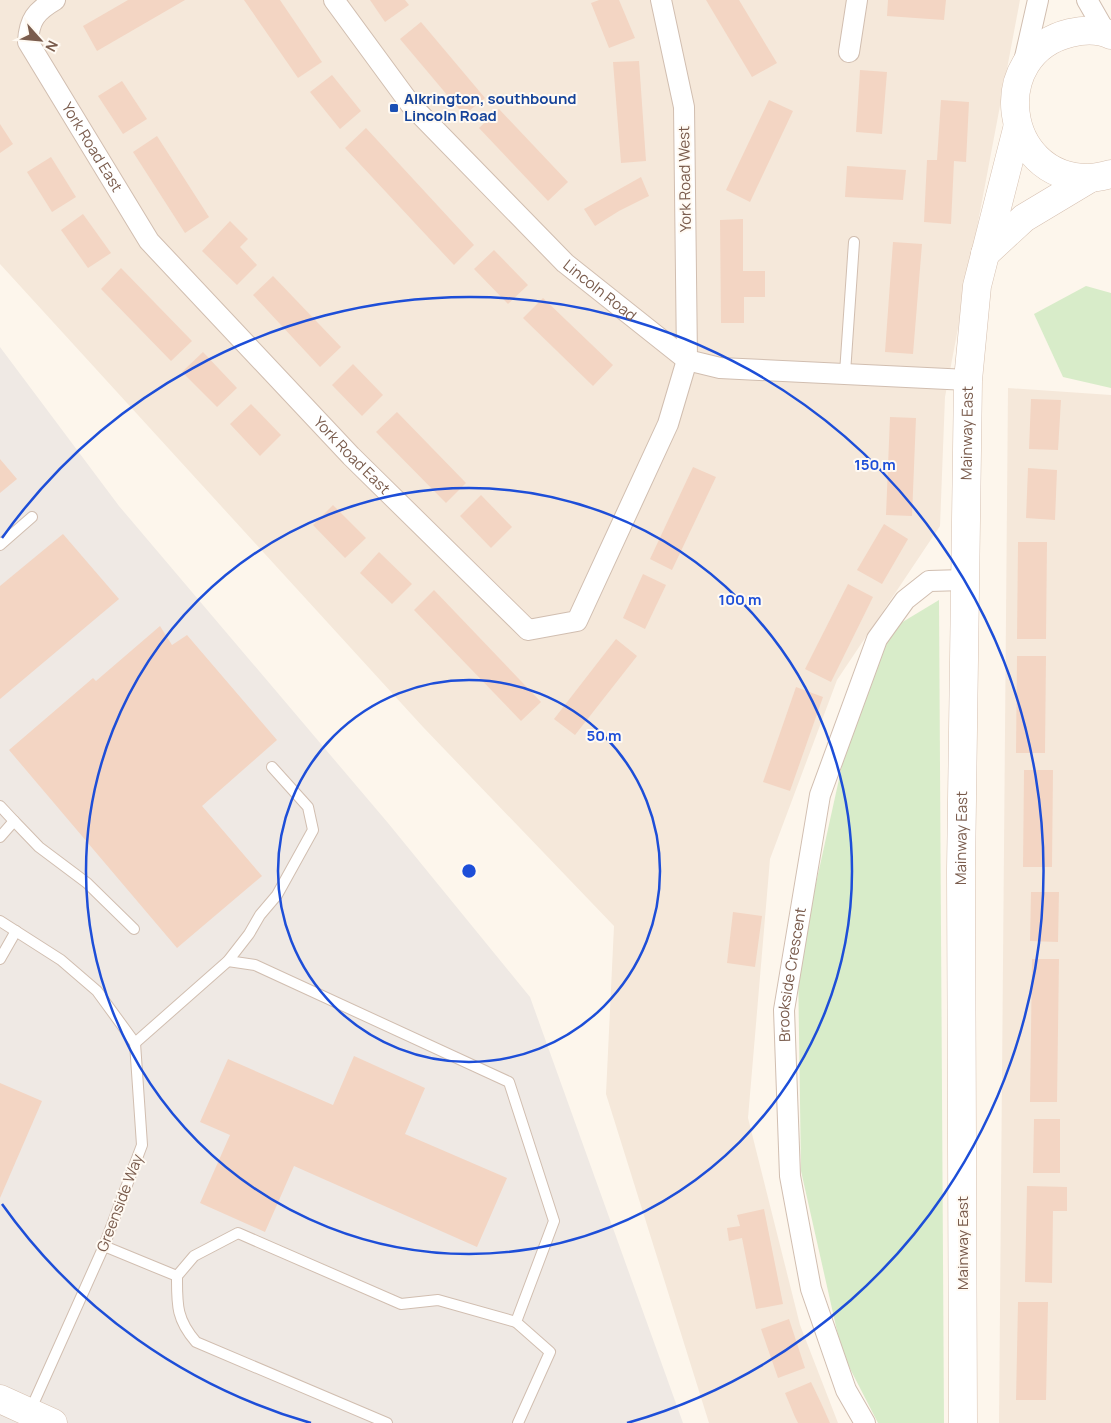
<svg xmlns="http://www.w3.org/2000/svg" width="1111" height="1423" viewBox="0 0 1111 1423" font-family="Manrope,sans-serif">
  <style>
    .residential { fill: #f5e8da }
    .industrial { fill: #efe9e4 }
    .green { fill: #d8ecc9 }
    .building { fill: #f3d5c3 }
    .lines { fill: none; stroke-linecap: round; stroke-linejoin: round }
    .lane-casing { stroke: #d1beb0; stroke-width: 12 }
    .street-casing { stroke: #d1beb0; stroke-width: 22 }
    .secondary-casing { stroke: #d6c0b0; stroke-width: 29 }
    .lane { stroke: #fff; stroke-width: 10 }
    .street { stroke: #fff; stroke-width: 20 }
    .secondary { stroke: #fff; stroke-width: 28 }
    .ring { fill: none; stroke: #1d4ed8; stroke-width: 2.5 }
    .transit-dot { fill: #1a4fb4; stroke: #fffaf3; stroke-width: 2 }
    .labels { text-anchor: middle; stroke-width: 4; stroke-linejoin: round; paint-order: stroke }
    .transit-label { font-size: 15px; font-weight: bold; fill: #164399; stroke: #fffaf3; text-anchor: start }
    .street-label { font-size: 15px; fill: #7a5c4d; stroke: #fffaf3 }
    .centre { fill: #1d4ed8; stroke: #fffaf3; stroke-width: 2.5 }
    .ring-label { font-size: 15px; text-anchor: middle; font-weight: bold; fill: #1d4ed8; stroke: #fffaf3; stroke-width: 4; stroke-linejoin: round; paint-order: stroke }
  </style>
  <rect width="100%" height="100%" fill="#fdf6ec"/>
  <g class="residential">
    <polygon points="0,0 1020,0 945,397 940,526 837,680 770,859 748,1118 800,1325 838,1423 709,1423 606,1094 614,926 423,727 0,264"/>
    <polygon points="1008,388 1111,395 1111,1423 999,1423"/>
  </g>
  <polygon class="industrial" points="0,347 119,506 388,823 530,997 683,1423 0,1423"/>
  <g class="green">
    <polygon points="1086,286 1111,293 1111,388 1063,377 1034,314"/>
    <polygon points="939,600 944,1423 878,1423 842,1353 801,1171 798,965 845,752 891,629"/>
  </g>
  <g class="building">
    <polygon points="128,0 185,0 97,51 83,26"/>
    <polygon points="244,0 280,0 322,62 298,78"/>
    <polygon points="370,0 405,0 409,5 385,22"/>
    <polygon points="599,0 619,0 635,38 609,48 591,3"/>
    <polygon points="706,0 739,0 777,63 752,77"/>
    <polygon points="888,0 946,0 944,20 887,16"/>
    <polygon points="421,22 485,98 464,115 400,39"/>
    <polygon points="639,61 646,161 621,163 613,62"/>
    <polygon points="860,70 887,72 882,134 856,132"/>
    <polygon points="332,75 361,111 340,129 310,92"/>
    <polygon points="122,81 147,119 123,134 98,96"/>
    <polygon points="769,100 793,111 750,202 726,190"/>
    <polygon points="941,100 969,102 966,162 954,161 951,224 924,222 927,160 937,160"/>
    <polygon points="499,109 568,182 548,201 479,128"/>
    <polygon points="0,124 13,144 0,153"/>
    <polygon points="366,128 474,245 454,265 345,148"/>
    <polygon points="157,136 209,217 185,233 133,152"/>
    <polygon points="51,157 76,197 52,212 27,172"/>
    <polygon points="847,166 906,170 903,200 845,197"/>
    <polygon points="641,177 649,196 619,211 595,226 584,209"/>
    <polygon points="83,214 111,253 88,268 61,230"/>
    <polygon points="743,219 743,271 765,271 765,297 744,297 744,323 721,323 720,220"/>
    <polygon points="230,221 248,239 240,247 257,265 237,285 202,251"/>
    <polygon points="893,242 922,244 913,354 885,352"/>
    <polygon points="494,250 528,285 508,304 474,269"/>
    <polygon points="121,268 192,341 171,361 101,289"/>
    <polygon points="273,276 341,347 320,367 253,295"/>
    <polygon points="543,298 613,365 593,386 523,318"/>
    <polygon points="203,352 237,388 217,407 182,372"/>
    <polygon points="353,364 383,395 362,416 332,385"/>
    <polygon points="1031,399 1061,400 1058,450 1029,449"/>
    <polygon points="251,404 281,435 260,456 230,424"/>
    <polygon points="397,412 466,483 446,503 376,432"/>
    <polygon points="890,417 916,418 912,516 886,515"/>
    <polygon points="0,459 17,479 0,493"/>
    <polygon points="693,467 716,477 672,570 650,559"/>
    <polygon points="1028,468 1057,470 1055,520 1026,518"/>
    <polygon points="481,495 512,527 491,548 460,516"/>
    <polygon points="333,505 366,538 345,558 313,525"/>
    <polygon points="884,524 908,539 882,584 857,570"/>
    <polygon points="63,534 119,599 0,699 0,586"/>
    <polygon points="1018,542 1047,542 1046,639 1017,639"/>
    <polygon points="379,552 412,584 392,604 360,573"/>
    <polygon points="643,574 666,585 645,629 623,618"/>
    <polygon points="848,584 873,597 831,682 805,669"/>
    <polygon points="434,590 541,702 521,721 414,610"/>
    <polygon points="160,626 172,645 187,635 277,740 202,806 262,876 177,948 9,750 93,678 96,681"/>
    <polygon points="616,639 637,656 575,735 554,719"/>
    <polygon points="1017,656 1046,656 1045,753 1016,753"/>
    <polygon points="796,687 823,697 790,791 763,782"/>
    <polygon points="1024,770 1053,770 1052,867 1023,867"/>
    <polygon points="1031,892 1059,892 1058,942 1030,941"/>
    <polygon points="733,912 762,916 755,967 727,963"/>
    <polygon points="1032,959 1059,959 1057,1102 1030,1102"/>
    <polygon points="354,1056 425,1088 405,1134 507,1178 477,1247 294,1166 265,1232 200,1203 230,1135 200,1122 228,1059 333,1105"/>
    <polygon points="0,1083 42,1101 0,1198"/>
    <polygon points="1034,1119 1060,1119 1060,1173 1033,1173"/>
    <polygon points="1027,1186 1067,1187 1067,1211 1053,1211 1052,1283 1025,1282"/>
    <polygon points="764,1209 783,1304 756,1309 742,1238 729,1241 727,1228 740,1226 737,1215"/>
    <polygon points="1018,1302 1048,1302 1046,1400 1016,1400"/>
    <polygon points="789,1319 805,1368 778,1378 761,1329"/>
    <polygon points="811,1382 822,1405 830,1423 798,1423 795,1417 785,1393"/>
  </g>
  <g class="lines">
    <g class="lane-casing">
      <g id="lane">
        <polyline points="845,373 854,242"/>
        <polyline points="0,545 32,517"/>
        <polyline points="0,806 14,821"/>
        <polyline points="0,837 14,821 39,847 87,883 134,929"/>
        <polyline points="0,921 61,960 97,991 135,1043 142,1145 104,1246 30,1411"/>
        <polyline points="0,959 16,931"/>
        <polyline points="228,961 255,965 509,1082 554,1221 516,1322 550,1352 518,1423"/>
        <polyline points="135,1043 228,961 249,934 260,915 277,895 313,830 308,807 272,767"/>
        <polyline points="104,1246 177,1276 194,1256 238,1233 401,1304 438,1300 516,1322"/>
        <path d="M 177,1276 C 177,1304 176,1319 196,1342 L 387,1423"/>
      </g>
    </g>
    <g class="street-casing">
      <g id="street">
        <path id="s1" d="M 55,0 C 36,11 29,20 28,42 L 149,241 L 351,456 L 528,630 L 577,621 L 668,424 L 687,360 L 684,107 L 661,0"/>
        <path id="s2" d="M 334,0 L 411,105 L 565,263 L 687,360 L 720,368 L 968,380"/>
        <polyline points="1087,0 1106,33"/>
        <polyline points="849,52 857,0"/>
        <polyline points="1023,66 1038,0"/>
        <path id="s3" d="M 865,1423 L 846,1390 L 811,1289 L 790,1176 L 784,1010 L 820,795 L 877,639 L 905,600 L 929,581 L 964,580"/>
      </g>
    </g>
    <g class="secondary-casing">
      <g id="secondary">
        <path d="M 1111,35 C 1098,29 1083,30 1070,33 C 987,53 1002,178 1088,178 C 1096,178 1104,176 1111,174"/>
        <polyline points="985,254 1024,218 1089,179"/>
        <polyline points="0,1399 53,1423"/>
        <path id="s4" d="M 963,1423 L 961,870 L 968,380 L 977,286 L 1017,129"/>
      </g>
    </g>
    <use href="#lane" class="lane"/>
    <use href="#street" class="street"/>
    <use href="#secondary" class="secondary"/>
  </g>
  <g class="ring">
    <circle cx="469" cy="871" r="191"/>
    <circle cx="469" cy="871" r="383"/>
    <path d="M311 1423A574 574 0 0 1 2 1204M2 538A574 574 0 1 1 627 1423"/>
  </g>
  <rect class="transit-dot" x="389" y="103" width="10" height="10" rx="2.5"/>
  <g class="labels">
    <g class="transit-label">
      <text x="404" y="104">Alkrington, southbound<tspan x="404" dy="17">Lincoln Road</tspan></text>
    </g>
    <g class="street-label">
      <text dy="5" stroke="none"><textPath href="#s1" startOffset="176">York Road East</textPath></text>
      <text transform="translate(685 179) rotate(-91)" y="5">York Road West</text>
      <text dy="5" stroke="none"><textPath href="#s2" startOffset="395">Lincoln Road</textPath></text>
      <text dy="5" stroke="none"><textPath href="#s4" startOffset="990">Mainway East</textPath></text>
      <text dy="5" stroke="none"><textPath href="#s1" startOffset="581">York Road East</textPath></text>
      <text dy="5" stroke="none"><textPath href="#s4" startOffset="585">Mainway East</textPath></text>
      <text dy="5" stroke="none"><textPath href="#s3" startOffset="462">Brookside Crescent</textPath></text>
      <text transform="translate(120 1203) rotate(-69)" y="5">Greenside Way</text>
      <text transform="translate(963 1243) rotate(-90)" y="5">Mainway East</text>
    </g>
  </g>
  <circle cx="469" cy="871" r="8" class="centre"/>
  <g class="ring-label">
    <text x="875" y="470">150 m</text>
    <text x="740" y="605">100 m</text>
    <text x="604" y="741">50 m</text>
  </g>
  <g transform="translate(40 40) rotate(117)" stroke="#fffaf3" stroke-width="4" paint-order="stroke">
  <path d="M0-4L9 19L0 12L-9 19Z" fill="#7a5c4d"/>
  <text y="-8" font-size="14" font-weight="bold" text-anchor="middle" fill="#7a5c4d">N</text>
  </g>
</svg>
